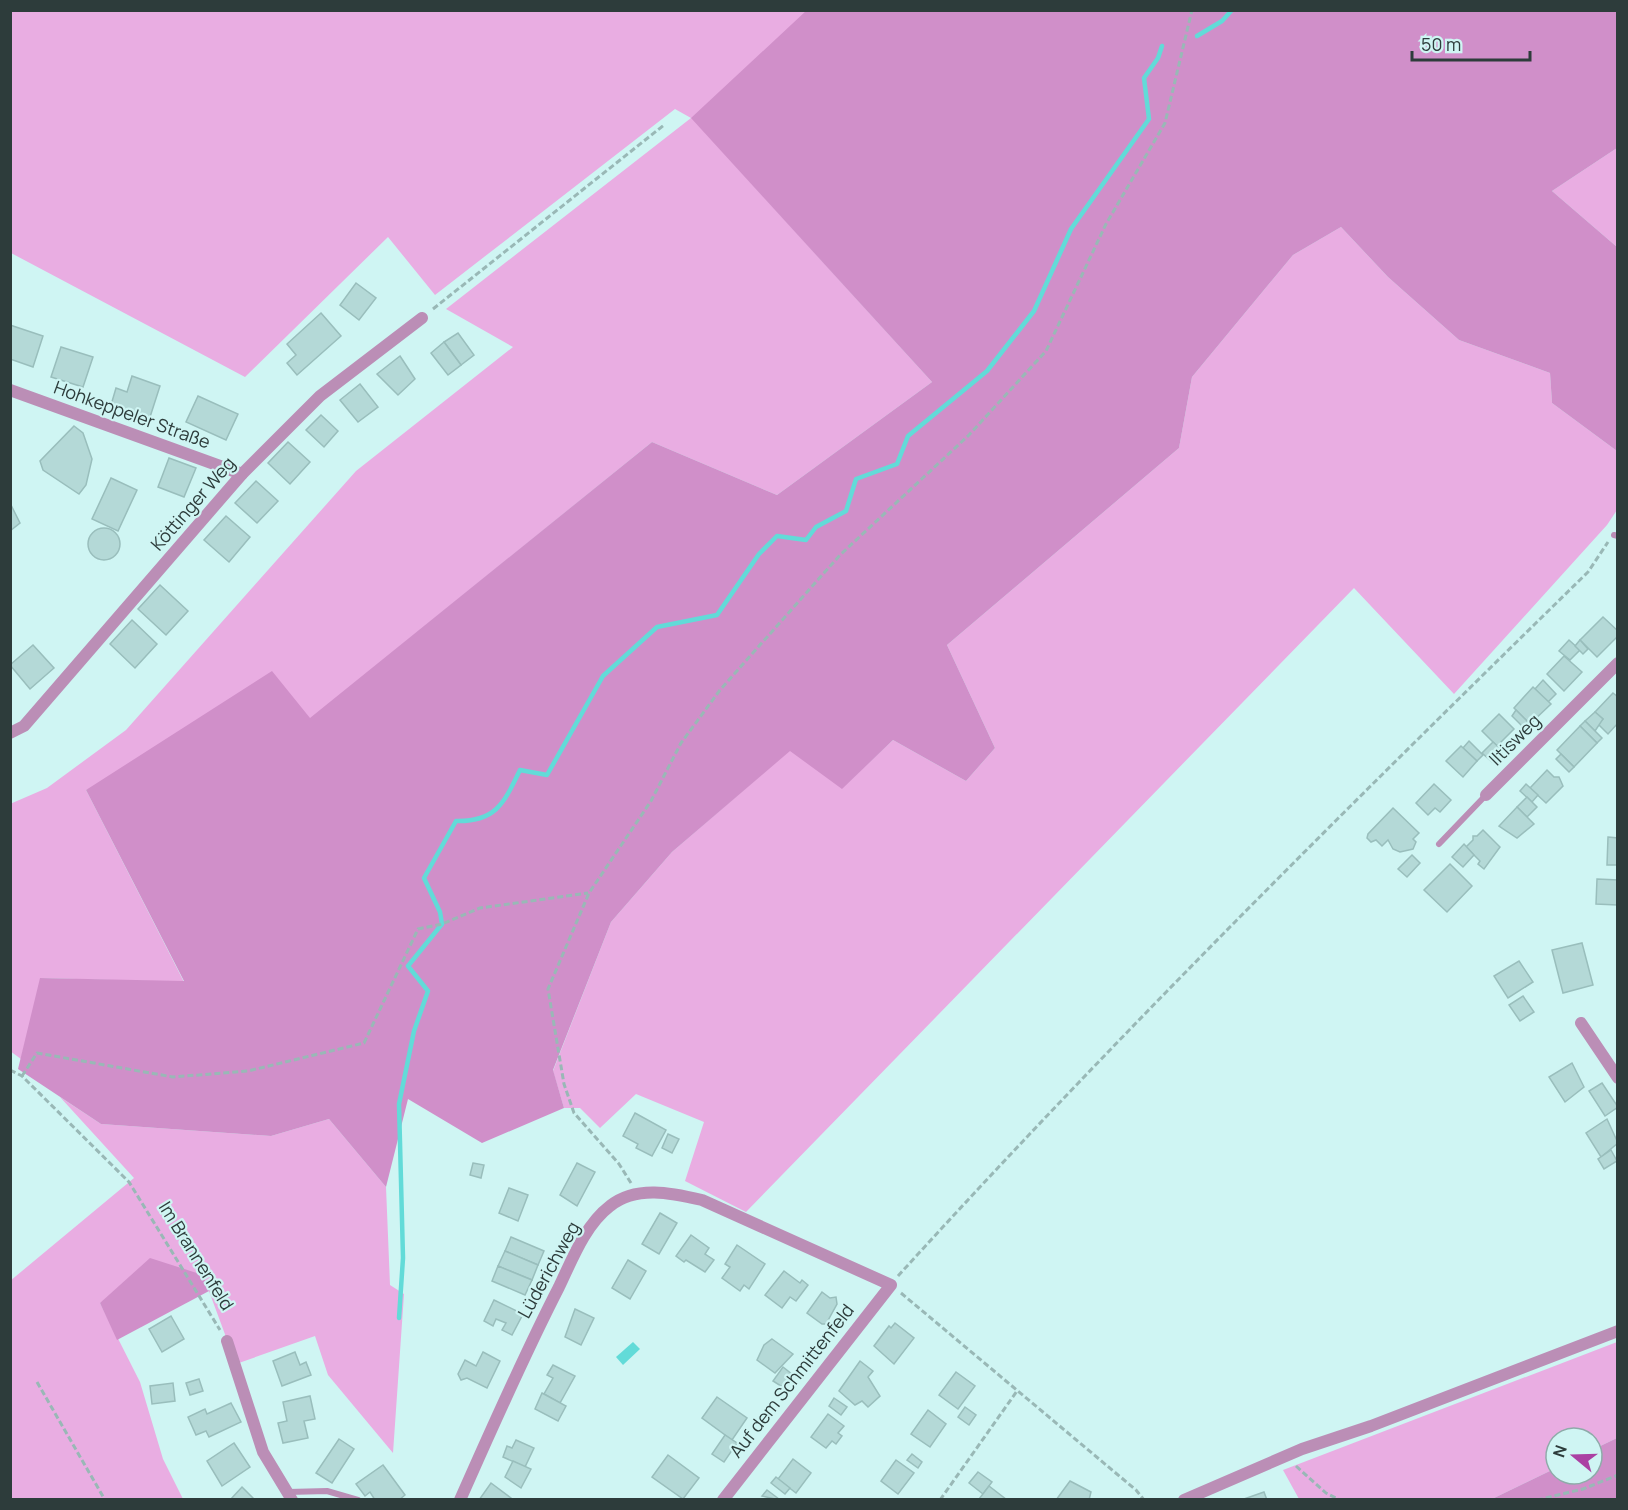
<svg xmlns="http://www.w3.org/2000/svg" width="1628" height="1510" viewBox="0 0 1628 1510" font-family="Manrope,sans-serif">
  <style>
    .green { fill: #e9ade2 }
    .forest { fill: #d08fc9 }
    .water { fill: #62dbd8 }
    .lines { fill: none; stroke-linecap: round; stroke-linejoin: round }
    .stream { stroke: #62dbd8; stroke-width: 4.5 }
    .building { fill: #b4d9d7; stroke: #99bebc; stroke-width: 1.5 }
    .path { stroke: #99b8b6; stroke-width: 3; stroke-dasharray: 6 3; stroke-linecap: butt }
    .lane { stroke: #bb8eb6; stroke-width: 6 }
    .street { stroke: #bb8eb6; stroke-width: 12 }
    .labels { text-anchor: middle; stroke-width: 4.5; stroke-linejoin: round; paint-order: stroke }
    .street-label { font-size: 18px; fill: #2d3c3b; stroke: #cff5f3 }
  </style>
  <rect width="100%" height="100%" fill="#cff5f3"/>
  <g class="green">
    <polygon points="11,11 807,11 692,118 932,382 777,495 652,442 310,719 86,790 184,982 41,978 21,1059 10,1051 10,804 47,788 126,730 356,471 513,347 446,309 691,118 675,109 435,295 388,237 245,377 11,253"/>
    <polygon points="1617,148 1617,247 1552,191"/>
    <polygon points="1341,227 1388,277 1459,340 1550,373 1552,403 1617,451 1617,510 1607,525 1454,694 1354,588 746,1212 685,1181 704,1122 636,1094 600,1128 580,1108 564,1108 553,1071 611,922 672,852 790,750 842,788 893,740 966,781 995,748 947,645 1179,448 1192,377 1293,255"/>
    <polygon points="60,1097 101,1124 271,1136 329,1119 386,1187 390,1285 404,1294 393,1453 328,1375 315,1336 236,1364 203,1275 100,1303 140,1382 163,1459 183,1499 11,1499 10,1281 134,1178"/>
    <polygon points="1617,1342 1617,1438 1592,1450 1592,1438 1556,1438 1556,1468 1492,1499 1299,1499 1283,1470"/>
  </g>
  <g class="forest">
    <polygon points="807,10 1617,11 1617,148 1552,191 1617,247 1617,451 1552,403 1550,373 1459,340 1388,277 1341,227 1293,255 1192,377 1179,448 947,645 995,748 966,781 893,740 842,789 790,751 672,852 611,922 553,1070 564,1108 482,1143 408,1099 386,1187 329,1119 271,1136 101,1124 18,1069 40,978 184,981 86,790 272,671 310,718 652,442 777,495 932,382 691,118"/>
    <polygon points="150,1258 203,1275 209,1291 117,1340 100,1303"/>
    <polygon points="1617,1438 1617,1499 1492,1499 1556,1468 1556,1474 1592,1474 1592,1450"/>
  </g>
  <polygon class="water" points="633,1342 640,1349 623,1365 616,1357"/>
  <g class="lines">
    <g class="stream">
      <polyline points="1197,36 1222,21 1232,10"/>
      <path d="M 399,1318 L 403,1258 L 399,1104 L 414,1031 L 428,991 L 408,966 L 442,924 L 440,912 L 424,878 L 456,821 C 496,822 504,803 520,770 L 547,775 L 603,676 L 657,627 L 717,615 L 759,554 L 777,536 L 806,540 L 816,527 L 846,511 L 856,479 L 897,464 L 908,436 L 987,371 L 1034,311 L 1071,229 L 1149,119 L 1144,78 L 1158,58 L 1162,46"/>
    </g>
  </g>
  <g class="building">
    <polygon points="356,283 376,298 359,320 340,305"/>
    <polygon points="321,313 341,336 297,375 287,363 296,355 287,344"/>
    <polygon points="10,325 43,336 33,367 10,359"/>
    <polygon points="458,333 474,355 461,365 444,342"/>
    <polygon points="444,342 461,365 448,375 431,353"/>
    <polygon points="61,347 93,357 83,387 51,377"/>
    <polygon points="400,356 415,379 398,395 377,374"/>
    <polygon points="132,376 160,386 150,417 111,405 116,388 127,392"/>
    <polygon points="360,384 378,407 358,422 340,400"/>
    <polygon points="198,396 238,414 226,440 186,422"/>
    <polygon points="321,415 338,431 324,447 306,430"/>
    <polygon points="74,426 83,433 92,459 86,485 79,494 43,470 40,461"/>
    <polygon points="288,442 310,462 290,484 268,463"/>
    <polygon points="169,458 196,468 184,497 158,487"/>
    <polygon points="111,478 137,490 118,531 92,519"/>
    <polygon points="256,481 278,501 257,523 235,503"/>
    <polygon points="10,503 20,523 10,531"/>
    <polygon points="226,516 250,537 229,562 204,540"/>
    <circle cx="104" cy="544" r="16"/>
    <polygon points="160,585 188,611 166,635 138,609"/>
    <polygon points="1603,617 1618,631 1618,636 1597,657 1580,640"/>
    <polygon points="132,620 157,644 135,668 110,644"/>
    <polygon points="1569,640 1580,650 1570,660 1559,651"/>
    <polygon points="1580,640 1588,649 1583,654 1575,646"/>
    <polygon points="33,645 54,668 30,689 10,665"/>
    <polygon points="1564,656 1582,672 1564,691 1547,674"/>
    <polygon points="1543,680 1556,694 1548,702 1535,689"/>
    <polygon points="1533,687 1551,704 1530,724 1514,708"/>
    <polygon points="1613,693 1618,697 1618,723 1608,734 1598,724 1603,719 1595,712"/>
    <polygon points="1516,710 1528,722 1523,727 1512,716"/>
    <polygon points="1595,712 1603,719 1595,731 1585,721"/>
    <polygon points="1499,714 1514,729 1497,746 1482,731"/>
    <polygon points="1585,721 1602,738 1597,743 1580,726"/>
    <polygon points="1580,726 1597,743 1574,767 1557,750"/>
    <polygon points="1469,741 1483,755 1477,761 1463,748"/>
    <polygon points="1493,742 1503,751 1492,762 1482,753"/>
    <polygon points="1461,746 1477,761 1463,777 1446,761"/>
    <polygon points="1561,754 1574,767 1569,772 1556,759"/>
    <polygon points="1547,770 1554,777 1559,777 1563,786 1546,803 1530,788"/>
    <polygon points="1434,784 1451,800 1440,812 1435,808 1428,815 1416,803"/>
    <polygon points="1526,784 1538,795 1532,802 1520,791"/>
    <polygon points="1527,797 1537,807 1527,817 1517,807"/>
    <polygon points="1517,807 1534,824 1517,838 1499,826"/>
    <polygon points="1393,808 1419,833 1413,839 1416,842 1413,849 1400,852 1393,849 1388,840 1382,846 1376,840 1371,842 1367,838 1368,834"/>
    <polygon points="1483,830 1500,847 1484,869 1478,864 1480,861 1466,847 1473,840 1473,836 1477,836"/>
    <polygon points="1608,837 1618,838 1618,865 1607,865"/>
    <polygon points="1464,844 1474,855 1463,867 1452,857"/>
    <polygon points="1412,855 1420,863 1407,877 1398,869"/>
    <polygon points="1450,864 1472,886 1447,912 1424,890"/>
    <polygon points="1597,879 1618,880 1617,905 1596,904"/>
    <polygon points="1582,943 1593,985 1563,993 1552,950"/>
    <polygon points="1519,961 1533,982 1508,998 1494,976"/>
    <polygon points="1523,996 1534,1012 1520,1021 1509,1005"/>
    <polygon points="1572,1063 1584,1087 1565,1102 1549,1077"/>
    <polygon points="1602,1083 1618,1107 1605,1116 1589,1091"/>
    <polygon points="635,1113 666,1130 652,1156 636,1148 638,1144 623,1136"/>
    <polygon points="1607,1119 1618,1143 1601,1157 1586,1133"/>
    <polygon points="668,1134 679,1139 672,1153 662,1148"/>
    <polygon points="1611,1150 1617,1161 1604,1169 1598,1159"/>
    <polygon points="473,1163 484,1165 481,1178 470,1175"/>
    <polygon points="577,1163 595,1172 577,1206 560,1195"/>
    <polygon points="509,1188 528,1195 518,1221 499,1213"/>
    <polygon points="660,1213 677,1223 659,1254 642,1244"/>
    <polygon points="691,1235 709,1248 705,1254 714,1260 705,1272 686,1260 684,1262 676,1256"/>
    <polygon points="511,1237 544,1251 538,1265 505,1251"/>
    <polygon points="737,1245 765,1264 749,1289 744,1285 740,1291 722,1278 730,1267 725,1264"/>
    <polygon points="505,1251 538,1265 532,1280 498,1266"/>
    <polygon points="628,1260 646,1271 630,1299 612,1288"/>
    <polygon points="498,1266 532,1280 525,1295 492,1281"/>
    <polygon points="784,1271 800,1283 802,1280 808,1285 796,1301 790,1297 782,1308 765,1295"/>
    <polygon points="822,1292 830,1298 836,1297 837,1304 826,1324 822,1324 807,1313"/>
    <polygon points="494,1300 523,1314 512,1335 502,1330 506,1323 496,1319 493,1326 484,1321"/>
    <polygon points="575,1309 594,1318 581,1345 565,1337"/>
    <polygon points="171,1316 184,1339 162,1352 149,1329"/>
    <polygon points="895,1323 914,1338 894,1364 874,1346 889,1326 891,1328"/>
    <polygon points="772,1339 793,1354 775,1373 757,1360 764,1345"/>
    <polygon points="295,1352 300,1365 306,1362 311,1375 282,1386 273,1361"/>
    <polygon points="483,1352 500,1361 487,1388 467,1378 461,1380 458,1374 465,1360 476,1366"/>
    <polygon points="860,1361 873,1371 868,1377 880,1396 868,1407 862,1401 855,1405 839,1391"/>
    <polygon points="553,1365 575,1376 560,1403 544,1394 553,1378 547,1375"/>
    <polygon points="783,1367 793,1375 784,1388 773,1381"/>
    <polygon points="956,1372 975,1386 958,1409 939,1395"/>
    <polygon points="199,1379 203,1391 190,1395 186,1383"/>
    <polygon points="173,1383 175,1401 152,1404 150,1386"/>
    <polygon points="542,1393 566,1406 558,1421 535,1409"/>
    <polygon points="310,1396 315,1419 304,1421 308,1438 283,1443 278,1423 287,1421 283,1402"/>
    <polygon points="717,1397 747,1418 732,1440 702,1418"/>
    <polygon points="834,1398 847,1407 841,1415 829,1406"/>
    <polygon points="231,1403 241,1422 209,1437 206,1431 196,1435 188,1417 205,1409 207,1414"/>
    <polygon points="965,1407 976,1415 969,1425 958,1417"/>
    <polygon points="928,1410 946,1424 930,1447 911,1434"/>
    <polygon points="828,1414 844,1426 838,1433 842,1436 836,1444 832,1441 826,1448 811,1437"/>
    <polygon points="725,1435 737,1443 724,1462 712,1454"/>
    <polygon points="339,1439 354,1449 332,1483 316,1473"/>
    <polygon points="516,1440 534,1448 525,1467 503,1457 507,1446 512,1448"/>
    <polygon points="234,1443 250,1467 222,1486 207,1461"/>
    <polygon points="912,1454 922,1462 918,1468 907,1460"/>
    <polygon points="668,1455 699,1478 683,1499 652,1477"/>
    <polygon points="793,1459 811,1473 796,1493 778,1479"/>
    <polygon points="896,1460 914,1473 898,1494 881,1481"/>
    <polygon points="513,1461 531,1469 521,1488 505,1477"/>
    <polygon points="383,1465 405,1495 399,1500 375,1500 370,1492 365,1496 356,1484"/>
    <polygon points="978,1472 992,1482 983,1494 969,1483"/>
    <polygon points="776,1477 790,1488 785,1494 771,1483"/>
    <polygon points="1070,1481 1091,1492 1089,1500 1056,1500"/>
    <polygon points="491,1483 511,1498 509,1500 479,1500"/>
    <polygon points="989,1486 1007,1500 979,1499"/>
    <polygon points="242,1487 253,1498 251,1500 230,1500"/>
    <polygon points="767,1490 779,1499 779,1500 762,1496"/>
    <polygon points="1264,1492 1267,1500 1244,1499"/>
  </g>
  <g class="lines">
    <g class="path">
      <polyline points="433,309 664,125"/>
      <polyline points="10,1070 22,1076 129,1182 220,1330"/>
      <polyline points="22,1076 37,1053 173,1077 248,1071 364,1043 418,929 442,924 480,908 588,893"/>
      <polyline points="631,1183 619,1164 574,1113 564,1084 548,989 589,893 651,801 681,743 720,690 840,555 969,435 1046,351 1106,224 1165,123 1192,10"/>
      <path d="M 898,1276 C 1119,1033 1353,802 1588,572 L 1608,542"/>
      <polyline points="901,1293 1136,1490 1144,1500"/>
      <polyline points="37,1382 105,1500"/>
      <polyline points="1296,1466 1326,1493 1340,1500"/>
      <polyline points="940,1500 1017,1391"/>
      <polyline points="1537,1500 1583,1489 1618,1475"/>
    </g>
    <g class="lane">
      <polyline points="1614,535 1618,536"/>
      <polyline points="1439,844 1486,795"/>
      <polyline points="288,1492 327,1491 358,1500"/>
    </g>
    <g class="street">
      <polyline points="10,390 242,474"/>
      <polyline points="10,733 24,726 242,474 320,396 422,318"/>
      <polyline points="1486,795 1618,663"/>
      <polyline points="1581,1023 1618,1078"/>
      <polyline points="227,1341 263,1452 292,1500"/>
      <path d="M 460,1500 C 492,1428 523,1357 559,1287 C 572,1260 585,1225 610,1206 C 636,1185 672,1193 702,1200 L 891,1285 L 723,1500"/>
      <polyline points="1184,1500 1302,1449 1371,1426 1618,1331"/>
    </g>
  </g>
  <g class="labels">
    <g class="street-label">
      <text transform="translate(132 415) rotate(20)" y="6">Hohkeppeler Straße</text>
      <text transform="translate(193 504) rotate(-49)" y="6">Köttinger Weg</text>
      <text transform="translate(1515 740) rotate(-45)" y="6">Iltisweg</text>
      <text transform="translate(196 1256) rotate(58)" y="6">Im Brannenfeld</text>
      <text transform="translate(549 1270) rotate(-61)" y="6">Lüderichweg</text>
      <text transform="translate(792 1381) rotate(-52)" y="6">Auf dem Schmittenfeld</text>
    </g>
  </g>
  <rect width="1628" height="1510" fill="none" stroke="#2d3c3b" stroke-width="24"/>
  <g transform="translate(1574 1456) rotate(289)"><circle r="28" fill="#cff5f3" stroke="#8eaba9" stroke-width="1.5"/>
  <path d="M0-4.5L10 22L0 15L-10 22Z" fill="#ab41a3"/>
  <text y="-9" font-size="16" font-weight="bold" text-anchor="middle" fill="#2d3c3b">N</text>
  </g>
  <path d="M1412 51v9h118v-9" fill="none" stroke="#2d3c3b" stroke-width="3"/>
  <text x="1421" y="51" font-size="18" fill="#2d3c3b" stroke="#cff5f3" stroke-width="4.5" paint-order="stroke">50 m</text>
</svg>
